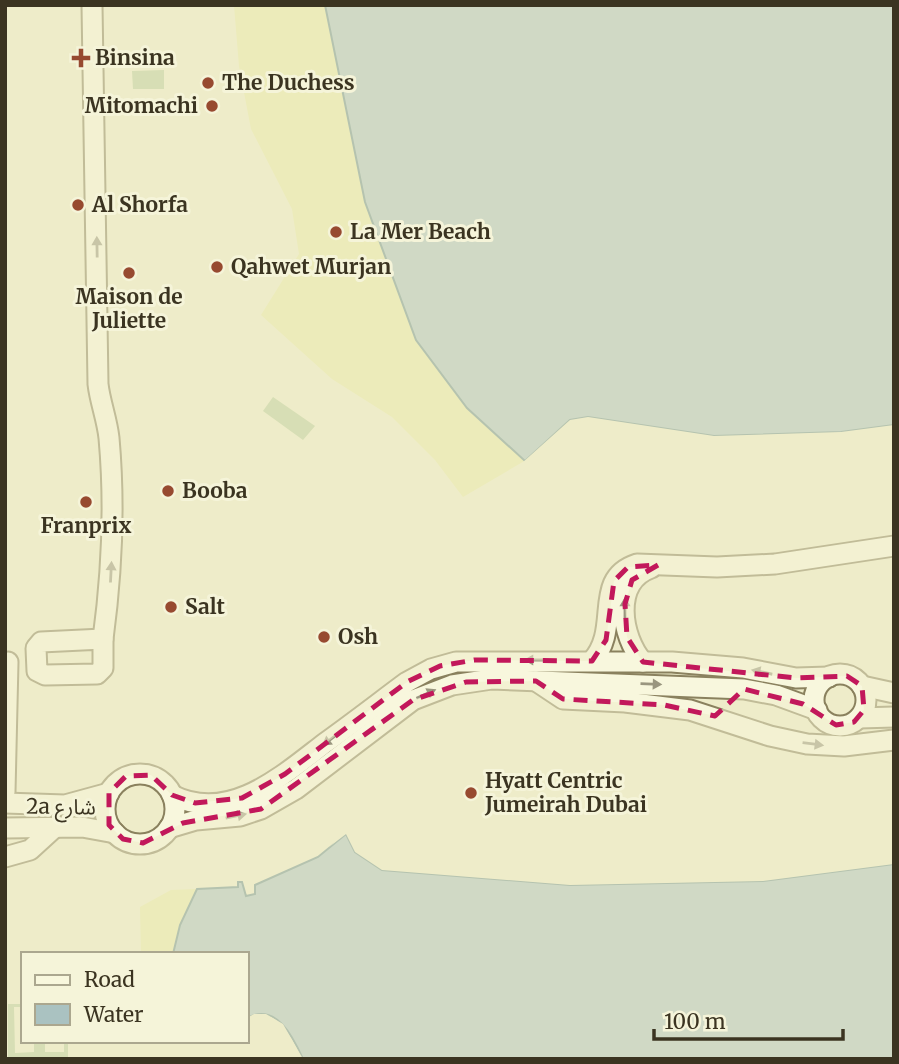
<svg xmlns="http://www.w3.org/2000/svg" width="899" height="1064" viewBox="0 0 899 1064" font-family="Merriweather,'Noto Sans Arabic',serif">
  <style>
    .green { fill: #bacc9d }
    .sand { fill: #e8e8a8 }
    .water { fill: #aac2c1; stroke: #709091; stroke-width: 2 }
    .pier { fill: #eeecc9 }
    .lines { fill: none; stroke-linecap: round; stroke-linejoin: round }
    .minor-casing { stroke: #8a815e; stroke-width: 23 }
    .minor { stroke: #f8f7dd; stroke-width: 19 }
    .oneway { fill: #9a967f }
    .marked { fill: none; stroke: #c2185b; stroke-width: 5; stroke-dasharray: 14 9; stroke-linejoin: round }
    .poi-dot { fill: #974a30; stroke: #f5f4d9; stroke-width: 2.5 }
    .labels { text-anchor: middle; stroke-width: 6; stroke-linejoin: round; paint-order: stroke }
    .poi-label { font-size: 21px; font-weight: bold; fill: #3b3421; stroke: #f5f4d9; text-anchor: start }
    .street-label { font-size: 21px; fill: #3b3421; stroke: #f5f4d9 }
  </style>
  <rect width="100%" height="100%" fill="#eeecc9"/>
  <g class="green">
    <polygon points="164,70 164,89 133,89 132,71"/>
    <polygon points="273,397 315,426 303,440 263,411"/>
    <polygon points="8,1004 23,1004 23,1007 14,1007 15,1053 34,1052 34,1041 45,1041 45,1052 64,1052 64,1041 68,1041 68,1059 8,1059"/>
  </g>
  <g class="sand">
    <polygon points="234,5 325,5 336,51 526,460 463,497 435,460 392,417 332,379 261,315 299,254 292,209 251,129 239,66"/>
    <polygon points="197,889 180,925 173,954 141,954 140,907 171,890"/>
  </g>
  <g class="water">
    <polygon points="325,5 894,5 894,425 841,432 714,436 588,417 570,420 525,461 467,408 416,340 365,202"/>
    <path d="M 346,834 L 355,852 L 382,870 L 570,885 L 763,881 L 894,864 L 894,1059 L 303,1059 C 293,1037 276,1002 247,1018 L 247,954 L 173,954 L 180,925 L 197,889 L 238,887 L 238,882 L 242,882 L 246,896 L 255,894 L 255,885 L 318,857 Z"/>
  </g>
  <g class="pier">
    <polygon points="588,417 714,436 841,432 894,425 894,428 841,436 714,440 588,420 572,424 528,463 522,463 570,420"/>
    <polygon points="346,830 358,850 383,866 570,881 762,877 894,861 894,864 763,881 570,885 382,870 355,852 346,834 329,847"/>
    <polygon points="254,1014 266,1014 283,1024 303,1059 300,1059 281,1027 266,1017 247,1022 247,1018"/>
  </g>
  <g class="lines">
    <g class="minor-casing">
      <g id="minor">
        <path d="M 92,5 L 98,384 C 100,402 107,419 109,438 C 115,505 112,572 103,639"/>
        <polygon points="103,639 103,668 97,674 45,675 37,671 36,648 41,642"/>
        <path d="M 592,661 C 622,628 591,579 637,564 L 717,567 L 775,564 L 894,546"/>
        <path d="M 643,662 C 621,637 612,582 651,568"/>
        <circle cx="840" cy="700" r="26"/>
        <polyline points="536,681 563,699 625,702 690,710 770,736 807,744 844,746 894,740"/>
        <polyline points="862,686 894,693"/>
        <polyline points="859,718 894,717"/>
        <circle cx="140" cy="809" r="35"/>
        <polyline points="5,792 8,662"/>
        <path d="M 172,795 C 229,824 282,776 325,743 C 353,723 380,702 407,682 L 431,669 L 456,662 L 672,662 L 743,668 L 796,678 L 829,677"/>
        <polyline points="5,803 65,805 109,793"/>
        <polyline points="5,828 82,827 115,833"/>
        <polyline points="169,828 196,820 240,816 261,809 296,789 413,700 452,685 492,679 744,689 776,695 817,710"/>
        <polyline points="5,857 30,850 53,829"/>
      </g>
    </g>
    <use href="#minor" class="minor"/>
  </g>
  <defs><path id="oneway-solid" d="M-6-.8H1V-3.2L6.5 0L1 3.2V.8H-6Z" transform="scale(1.75)"/></defs>
  <g class="oneway">
    <use href="#oneway-solid" transform="translate(97 247) rotate(-91)"/>
    <use href="#oneway-solid" transform="translate(111 572) rotate(-87)"/>
    <use href="#oneway-solid" transform="translate(625 608) rotate(-90)"/>
    <use href="#oneway-solid" transform="translate(535 660) rotate(-180)"/>
    <use href="#oneway-solid" transform="translate(762 672) rotate(-169)"/>
    <use href="#oneway-solid" transform="translate(651 684) rotate(2)"/>
    <use href="#oneway-solid" transform="translate(426 694) rotate(-24)"/>
    <use href="#oneway-solid" transform="translate(331 739) rotate(143)"/>
    <use href="#oneway-solid" transform="translate(813 744) rotate(7)"/>
    <use href="#oneway-solid" transform="translate(236 816) rotate(-11)"/>
  </g>
  <path d="M0 0H899V1064H0ZM 658,565 L 632,580 L 625,604 L 627,637 L 643,662 L 796,678 L 847,676 L 862,686 L 864,710 L 854,722 L 836,725 L 803,704 L 744,689 L 715,716 L 664,705 L 563,699 L 536,681 L 466,682 L 413,700 L 261,809 L 183,823 L 143,843 L 123,839 L 109,825 L 109,793 L 126,776 L 151,775 L 172,795 L 195,803 L 242,798 L 285,774 L 407,682 L 440,666 L 474,660 L 592,661 L 606,640 L 614,581 L 628,567 Z" fill="#eeecc9" fill-opacity=".55" fill-rule="evenodd"/>
  <path class="marked" d="M 658,565 L 632,580 L 625,604 L 627,637 L 643,662 L 796,678 L 847,676 L 862,686 L 864,710 L 854,722 L 836,725 L 803,704 L 744,689 L 715,716 L 664,705 L 563,699 L 536,681 L 466,682 L 413,700 L 261,809 L 183,823 L 143,843 L 123,839 L 109,825 L 109,793 L 126,776 L 151,775 L 172,795 L 195,803 L 242,798 L 285,774 L 407,682 L 440,666 L 474,660 L 592,661 L 606,640 L 614,581 L 628,567 Z"/>
  <g class="poi-dot">
    <path d="M77.5 47.5h7v7h7v7h-7v7h-7v-7h-7v-7h7z"/>
    <circle cx="208" cy="83" r="7"/>
    <circle cx="212" cy="106" r="7"/>
    <circle cx="78" cy="205" r="7"/>
    <circle cx="336" cy="232" r="7"/>
    <circle cx="217" cy="267" r="7"/>
    <circle cx="129" cy="273" r="7"/>
    <circle cx="168" cy="491" r="7"/>
    <circle cx="86" cy="502" r="7"/>
    <circle cx="171" cy="607" r="7"/>
    <circle cx="324" cy="637" r="7"/>
    <circle cx="471" cy="793" r="7"/>
  </g>
  <g class="labels">
    <g class="poi-label">
      <text x="95" y="65">Binsina</text>
      <text x="222" y="90">The Duchess</text>
      <text x="198" y="113" text-anchor="end">Mitomachi</text>
      <text x="92" y="212">Al Shorfa</text>
      <text x="350" y="239">La Mer Beach</text>
      <text x="231" y="274">Qahwet Murjan</text>
      <text x="129" y="304" text-anchor="middle">Maison de<tspan x="129" dy="24">Juliette</tspan></text>
      <text x="182" y="498">Booba</text>
      <text x="86" y="533" text-anchor="middle">Franprix</text>
      <text x="185" y="614">Salt</text>
      <text x="338" y="644">Osh</text>
      <text x="485" y="788">Hyatt Centric<tspan x="485" dy="24">Jumeirah Dubai</tspan></text>
    </g>
    <g class="street-label">
      <text transform="translate(61 807) rotate(1)" y="7">2a شارع</text>
    </g>
  </g>
  <rect width="899" height="1064" fill="none" stroke="#3b3421" stroke-width="14"/>
  <rect x="21" y="952" width="228" height="91" fill="#f5f4d9" stroke="#aba78f" stroke-width="2"/>
  <rect x="35" y="975" width="35" height="10" fill="#f8f7dd" stroke="#aba78f" stroke-width="2"/>
  <text x="84" y="987" font-size="21" fill="#3b3421">Road</text>
  <rect x="35" y="1004" width="35" height="21" fill="#aac2c1" stroke="#aba78f" stroke-width="2"/>
  <text x="84" y="1022" font-size="21" fill="#3b3421">Water</text>
  <path d="M654 1029v10h189v-10" fill="none" stroke="#3b3421" stroke-width="3.5"/>
  <text x="664" y="1029" font-size="21" fill="#3b3421" stroke="#f5f4d9" stroke-width="5" paint-order="stroke">100 m</text>
</svg>
